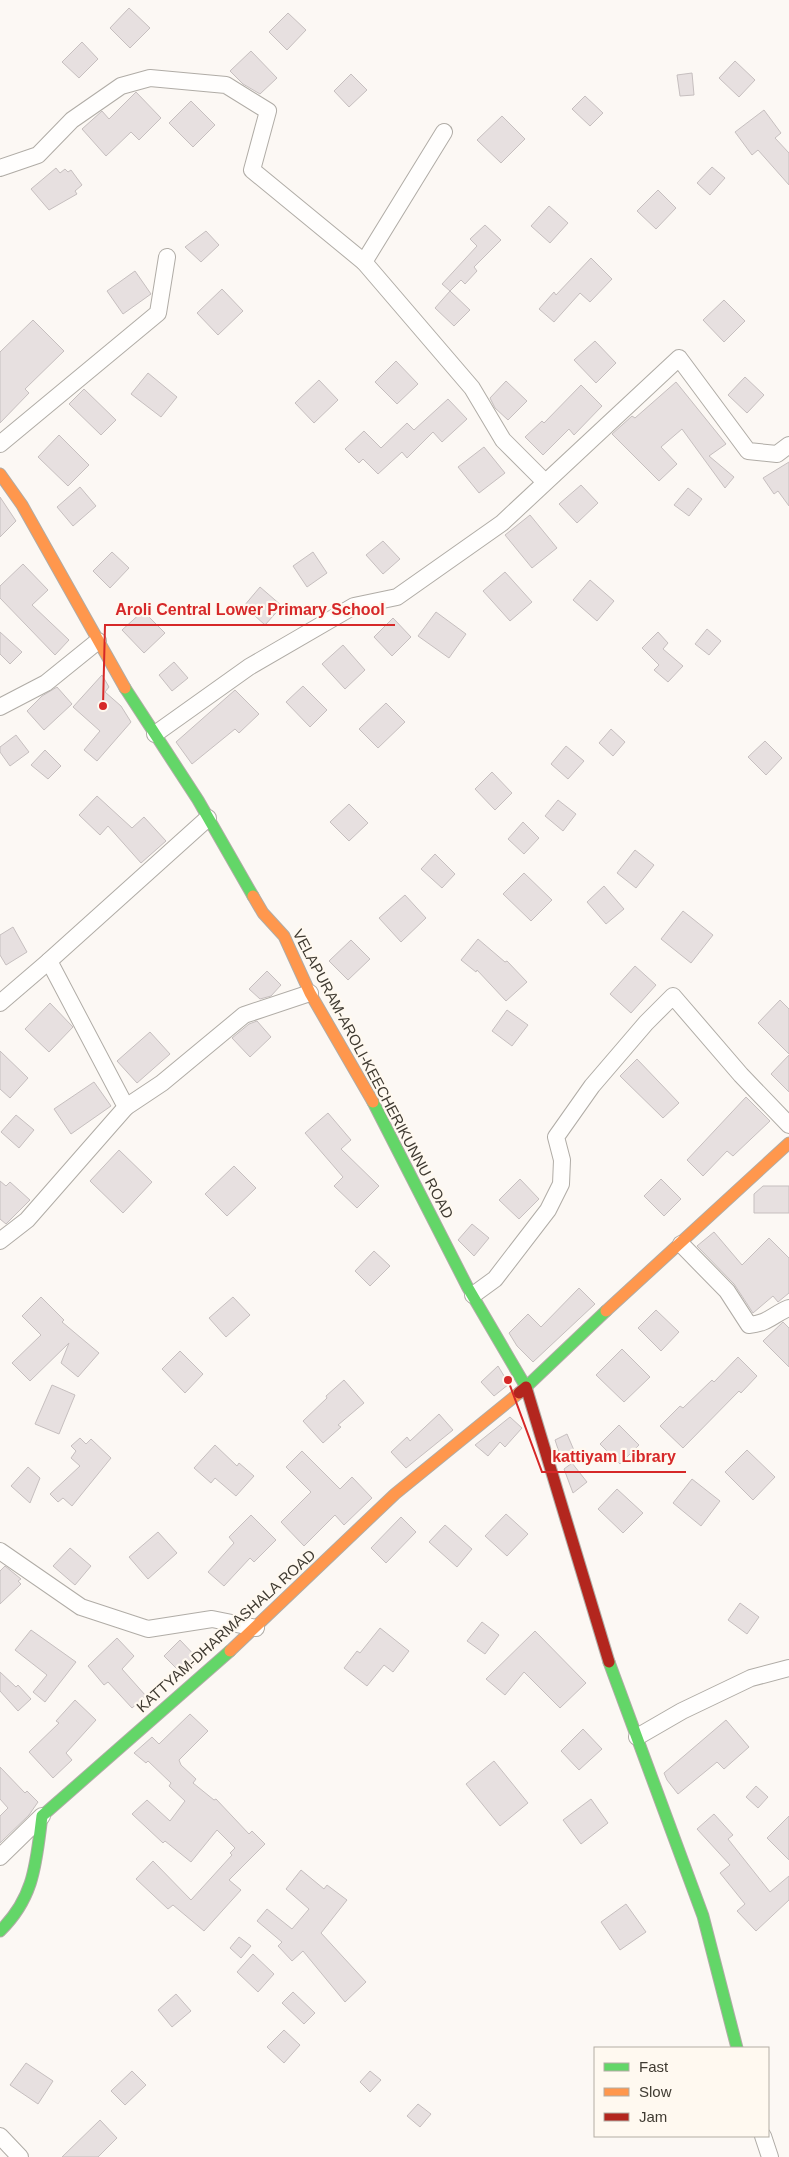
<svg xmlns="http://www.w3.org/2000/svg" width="789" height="2157" viewBox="0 0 789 2157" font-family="Arial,sans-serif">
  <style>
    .building { fill: #e7e0e0; stroke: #c6bfbf }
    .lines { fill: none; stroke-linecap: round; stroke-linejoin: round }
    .street-casing { stroke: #b0aca6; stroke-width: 18 }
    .fast-casing { stroke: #b0aca6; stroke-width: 13 }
    .slow-casing { stroke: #b0aca6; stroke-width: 13 }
    .jam-casing { stroke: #b0aca6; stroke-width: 13 }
    .street { stroke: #fffefd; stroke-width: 16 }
    .fast { stroke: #63d668; stroke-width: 11 }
    .slow { stroke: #ff974d; stroke-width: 11 }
    .jam { stroke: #b3261e; stroke-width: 11 }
    .labels { text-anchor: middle; stroke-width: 4.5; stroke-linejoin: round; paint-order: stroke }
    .street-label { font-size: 15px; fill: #403b32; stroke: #fff9f0 }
    .leader { fill: none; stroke: #d62828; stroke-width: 2 }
    .callout-dot { fill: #d62828; stroke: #fff9f0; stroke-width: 2 }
    .callout-label { font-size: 16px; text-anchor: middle; font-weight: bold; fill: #d62828; stroke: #fff9f0; stroke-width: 4.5; stroke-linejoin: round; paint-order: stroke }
  </style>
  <rect width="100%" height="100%" fill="#fcf8f4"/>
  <g class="building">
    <polygon points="129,8 150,28 130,48 110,28"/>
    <polygon points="288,13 306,30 287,50 269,32"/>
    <polygon points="82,42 98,59 79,78 62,62"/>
    <polygon points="251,51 277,78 260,94 243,84 230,71"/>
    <polygon points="735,61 755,80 739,97 719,78"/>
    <polygon points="692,73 694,95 680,96 677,75"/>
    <polygon points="351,74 367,90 349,107 334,91"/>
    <polygon points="136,92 161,118 139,140 131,132 106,156 82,129 102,111 109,119"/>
    <polygon points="585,96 603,113 590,126 572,109"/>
    <polygon points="191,101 215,125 193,147 169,123"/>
    <polygon points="764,110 781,133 775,138 789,153 789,185 758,150 752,155 735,132"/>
    <polygon points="502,116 525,139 501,163 477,140"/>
    <polygon points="712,167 725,178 710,195 697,183"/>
    <polygon points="56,168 60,173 65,169 68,172 71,170 82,185 75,191 77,194 49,210 31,189"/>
    <polygon points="658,190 676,208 656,229 637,211"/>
    <polygon points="549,206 568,223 550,243 531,226"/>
    <polygon points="485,225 501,240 474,267 477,271 465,284 461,280 450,291 442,284 477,246 470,239"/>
    <polygon points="206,231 219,245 201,262 185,247"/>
    <polygon points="591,258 612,279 590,302 580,293 554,322 539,309 554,292 556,295"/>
    <polygon points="135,271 151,294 123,314 107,291"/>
    <polygon points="222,289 243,311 218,335 197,313"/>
    <polygon points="450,291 470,310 454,326 435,308"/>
    <polygon points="724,300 745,321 724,342 703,320"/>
    <polygon points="33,320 64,351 25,389 29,393 0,423 0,352"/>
    <polygon points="595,341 616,363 596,383 574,360"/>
    <polygon points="396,361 418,384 397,404 375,382"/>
    <polygon points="148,373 177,397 161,417 131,394"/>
    <polygon points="745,377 764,395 747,413 728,395"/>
    <polygon points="319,380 338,400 314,423 295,403"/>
    <polygon points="506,381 527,401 508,420 495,408 490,398"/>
    <polygon points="676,382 726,444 709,456 734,477 725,488 682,429 661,447 677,464 659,481 612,434 632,416 635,418"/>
    <polygon points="581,385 602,406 574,435 569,429 543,455 525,437 542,421 544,423"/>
    <polygon points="84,389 116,420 101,435 69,404"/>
    <polygon points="448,399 467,419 442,442 433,432 407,458 402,452 378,474 363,459 359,463 345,449 364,431 381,448 407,423 414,430"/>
    <polygon points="59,435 89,465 68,486 38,457"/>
    <polygon points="484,447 505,473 479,493 458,467"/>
    <polygon points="789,462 789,506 778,491 774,494 763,478"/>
    <polygon points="581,485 598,503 577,523 559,504"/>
    <polygon points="80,487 96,506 73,526 57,507"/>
    <polygon points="688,488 702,499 689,516 674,505"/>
    <polygon points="0,497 16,521 0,537"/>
    <polygon points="530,515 557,548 532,568 505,535"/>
    <polygon points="383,541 400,559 383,574 366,555"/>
    <polygon points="112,552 129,568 110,588 93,571"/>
    <polygon points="313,552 327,573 307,587 293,566"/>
    <polygon points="23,564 48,590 32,605 69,640 55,655 0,598 0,586"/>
    <polygon points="505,572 532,602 510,621 483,591"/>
    <polygon points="590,580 614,601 597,621 573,600"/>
    <polygon points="260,587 282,606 265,625 244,606"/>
    <polygon points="143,611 165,633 144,653 122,630"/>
    <polygon points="436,612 466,634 449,658 418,636"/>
    <polygon points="393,618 411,637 392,656 374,637"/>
    <polygon points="707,629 721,641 709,655 695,644"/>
    <polygon points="0,632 22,652 10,664 0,654"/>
    <polygon points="658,632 668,643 663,649 683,666 668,682 654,670 659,665 642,648"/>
    <polygon points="343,645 365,670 345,689 322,664"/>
    <polygon points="174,662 188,678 172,691 159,675"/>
    <polygon points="102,675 109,687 105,692 121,706 131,722 97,761 84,750 100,731 73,707"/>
    <polygon points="303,686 327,710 310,727 286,702"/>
    <polygon points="57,687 72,704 44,730 27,711 42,696"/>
    <polygon points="235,690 259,714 239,733 235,729 192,764 176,742"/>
    <polygon points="386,703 405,722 378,748 359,729"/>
    <polygon points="611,729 625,742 613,756 599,743"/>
    <polygon points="16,735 29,752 10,766 0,752 0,747"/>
    <polygon points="765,741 782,758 766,775 748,757"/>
    <polygon points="566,746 584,761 568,779 551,764"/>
    <polygon points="45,750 61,766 48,779 31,765"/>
    <polygon points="492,772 512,793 495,810 475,789"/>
    <polygon points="97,796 132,828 144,817 166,841 141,863 108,826 100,835 79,815"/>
    <polygon points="558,800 576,814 563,831 545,816"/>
    <polygon points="349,804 368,823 349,841 330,822"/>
    <polygon points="523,822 539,838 524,854 508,839"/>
    <polygon points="635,850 654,865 636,888 617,873"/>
    <polygon points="435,854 455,874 442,888 421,869"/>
    <polygon points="524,873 552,900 531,921 503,894"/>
    <polygon points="604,886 624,909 606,924 587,902"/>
    <polygon points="405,895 426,918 401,942 379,918"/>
    <polygon points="683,911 713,935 691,963 661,939"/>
    <polygon points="13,927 27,952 6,965 0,955 0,935"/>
    <polygon points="478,939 505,962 507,961 527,982 506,1001 477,970 476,972 461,960"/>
    <polygon points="351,940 370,959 348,980 329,961"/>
    <polygon points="635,966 656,985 631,1013 610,994"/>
    <polygon points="267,971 281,985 271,996 260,999 249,989"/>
    <polygon points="780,1000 789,1009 789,1054 758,1023"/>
    <polygon points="50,1003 73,1027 49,1052 25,1029"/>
    <polygon points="507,1010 528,1025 512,1046 492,1031"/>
    <polygon points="257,1021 271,1037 250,1057 232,1038 249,1024"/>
    <polygon points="150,1032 170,1054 137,1083 117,1061"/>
    <polygon points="0,1051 28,1078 10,1098 0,1089"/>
    <polygon points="789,1055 789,1092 771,1074"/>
    <polygon points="637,1059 679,1103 663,1118 620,1076"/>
    <polygon points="94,1082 111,1106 71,1134 54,1109"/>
    <polygon points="746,1097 770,1121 733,1156 727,1151 703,1176 687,1160"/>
    <polygon points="328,1113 351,1140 341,1149 379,1186 357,1208 334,1186 343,1177 305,1133"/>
    <polygon points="16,1115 34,1130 19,1148 1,1132"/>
    <polygon points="119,1150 152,1182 123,1213 90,1181"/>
    <polygon points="234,1166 256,1188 227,1216 205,1194"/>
    <polygon points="520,1179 539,1199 519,1219 499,1200"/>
    <polygon points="661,1179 681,1199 664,1216 644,1196"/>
    <polygon points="0,1181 6,1186 10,1182 30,1200 6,1224 0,1219"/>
    <polygon points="763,1186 789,1186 789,1213 754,1213 754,1194"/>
    <polygon points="472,1224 489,1238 474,1256 458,1240"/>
    <polygon points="714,1232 742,1265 769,1238 789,1258 789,1293 778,1302 773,1296 753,1313 734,1284 697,1246"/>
    <polygon points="374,1251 390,1266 370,1286 355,1271"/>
    <polygon points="579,1288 595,1304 533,1362 517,1346 509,1333 528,1314 541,1327"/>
    <polygon points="41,1297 64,1320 62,1322 99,1353 78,1377 61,1363 69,1343 30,1381 12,1363 41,1335 22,1316"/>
    <polygon points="233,1297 250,1315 226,1337 209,1318"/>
    <polygon points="656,1310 679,1332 661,1351 638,1328"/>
    <polygon points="783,1322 789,1328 789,1367 763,1341"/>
    <polygon points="622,1349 650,1377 624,1402 596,1375"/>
    <polygon points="180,1351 203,1374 185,1393 162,1369"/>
    <polygon points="738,1357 757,1376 741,1393 739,1391 683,1448 660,1426 680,1406 683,1408 712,1380 714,1382"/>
    <polygon points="498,1366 509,1384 494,1396 481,1382"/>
    <polygon points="344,1380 364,1403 338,1425 341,1427 323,1443 303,1421 327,1398 326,1396"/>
    <polygon points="52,1385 75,1395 59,1434 35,1424"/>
    <polygon points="439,1414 453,1430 406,1468 391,1452 407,1437 410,1441"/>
    <polygon points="510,1417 522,1428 505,1447 500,1442 488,1456 475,1445"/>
    <polygon points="619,1425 639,1445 620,1464 600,1444"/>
    <polygon points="567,1434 576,1455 562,1461 555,1440"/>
    <polygon points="80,1438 86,1444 91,1439 111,1458 72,1506 63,1498 58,1502 50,1494 80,1466 71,1458 76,1451 71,1446"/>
    <polygon points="215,1445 237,1466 239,1463 254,1476 236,1496 215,1478 211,1483 194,1468"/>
    <polygon points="747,1450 775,1477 753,1500 725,1472"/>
    <polygon points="302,1451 340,1489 352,1477 372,1498 344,1525 335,1515 304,1546 281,1522 311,1492 286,1467"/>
    <polygon points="572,1463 587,1482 573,1493 564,1469"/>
    <polygon points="28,1467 40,1478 30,1503 11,1486"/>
    <polygon points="692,1479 720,1501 701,1526 673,1503"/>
    <polygon points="617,1489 643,1513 623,1533 598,1509"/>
    <polygon points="506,1514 528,1534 507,1556 485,1536"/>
    <polygon points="251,1515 276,1540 254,1562 250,1558 224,1586 208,1572 234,1543 229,1537"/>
    <polygon points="401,1517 416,1532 386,1563 371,1548"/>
    <polygon points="445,1525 472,1549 457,1567 429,1542"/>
    <polygon points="158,1532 177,1553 148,1579 129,1557"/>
    <polygon points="70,1548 91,1566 75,1585 53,1566"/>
    <polygon points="5,1566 21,1579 18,1581 21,1584 0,1604 0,1571"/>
    <polygon points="740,1603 759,1617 747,1634 728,1620"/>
    <polygon points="482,1622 499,1635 485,1654 467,1641"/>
    <polygon points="380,1628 409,1651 393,1672 384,1665 367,1686 344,1668 357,1651 360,1653"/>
    <polygon points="31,1630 76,1662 45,1702 33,1692 47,1675 15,1650"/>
    <polygon points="535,1631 586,1683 560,1708 524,1672 505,1695 486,1679"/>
    <polygon points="117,1638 134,1656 122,1669 146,1696 132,1708 108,1682 104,1685 88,1666"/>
    <polygon points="180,1640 199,1660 183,1675 164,1656"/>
    <polygon points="0,1672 16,1687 18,1685 31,1699 18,1711 0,1691"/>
    <polygon points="75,1700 96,1720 66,1753 72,1760 53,1778 29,1752 59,1723 56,1721"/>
    <polygon points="190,1714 208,1731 179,1760 181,1765 196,1779 193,1783 214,1800 216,1799 249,1834 252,1831 265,1844 229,1880 241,1890 204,1931 173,1905 168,1909 136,1879 153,1861 191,1900 232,1855 230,1853 235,1848 217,1830 191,1862 165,1841 163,1843 132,1814 147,1800 170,1821 185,1801 169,1786 171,1783 148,1761 146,1763 134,1753 152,1737 159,1744"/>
    <polygon points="726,1720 749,1747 724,1769 717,1762 678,1794 667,1780 664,1773"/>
    <polygon points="583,1729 602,1749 579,1770 561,1751"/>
    <polygon points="494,1761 528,1803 500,1826 466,1784"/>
    <polygon points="0,1767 25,1793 27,1791 38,1802 29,1815 0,1843 0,1816 8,1808 0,1799"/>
    <polygon points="756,1786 768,1797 758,1808 746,1797"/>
    <polygon points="591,1799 608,1823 581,1844 563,1820"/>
    <polygon points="714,1814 733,1835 728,1839 770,1892 789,1876 789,1900 756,1931 737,1911 745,1904 720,1873 730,1865 697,1829"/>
    <polygon points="789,1816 789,1860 767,1838"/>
    <polygon points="301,1870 324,1889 327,1885 347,1900 321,1933 366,1982 345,2002 303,1951 292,1961 278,1946 282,1942 257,1921 267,1909 292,1929 309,1909 286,1889"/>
    <polygon points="626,1904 646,1932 620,1950 601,1922"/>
    <polygon points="239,1937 251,1946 241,1958 230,1948"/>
    <polygon points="253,1954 274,1974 258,1992 237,1972"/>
    <polygon points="293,1992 315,2013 304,2024 282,2003"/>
    <polygon points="176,1994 191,2011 172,2027 158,2010"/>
    <polygon points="284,2030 300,2045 284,2063 267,2047"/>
    <polygon points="26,2063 53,2081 38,2104 10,2085"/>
    <polygon points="132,2071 146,2085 125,2105 111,2091"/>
    <polygon points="370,2071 381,2080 370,2092 360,2082"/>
    <polygon points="418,2104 431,2114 420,2127 407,2116"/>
    <polygon points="100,2120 117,2138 98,2157 62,2157"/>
  </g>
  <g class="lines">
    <g class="street-casing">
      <g id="street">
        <polyline points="0,168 38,155 72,120 121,86 150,78 226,85 268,111 252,170 364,262 444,132"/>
        <polyline points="364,262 472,388 503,440 545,482"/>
        <polyline points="0,444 158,313 167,257"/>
        <polyline points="0,707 46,683 98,641"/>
        <polyline points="155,734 249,667 354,606 397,597 502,523 679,358 748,451 777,454 789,445"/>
        <polyline points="0,1003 49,961"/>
        <polyline points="126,1107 162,1083 244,1015 310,993"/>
        <polyline points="0,1241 27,1220 126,1107 49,961 208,818"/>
        <path d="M 681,1244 L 727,1291 L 749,1325 C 769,1323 772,1315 789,1308"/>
        <polyline points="473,1295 495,1279 548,1210 561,1184 562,1160 556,1137 592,1086 646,1023 673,996 741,1075 789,1125"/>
        <polyline points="0,1551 81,1607 148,1629 212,1619 256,1628"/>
        <polyline points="637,1737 682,1711 751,1678 789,1668"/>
        <polyline points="0,1857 42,1816"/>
        <polyline points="0,2136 20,2157"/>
        <polyline points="763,2136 770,2157"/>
      </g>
    </g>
    <g class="fast-casing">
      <g id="fast">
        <polyline points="125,688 198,800 253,896"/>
        <polyline points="373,1102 468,1288 526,1387 606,1311"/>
        <polyline points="609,1662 703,1916 737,2048"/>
        <path d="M 0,1931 C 35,1897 36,1862 42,1816 L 230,1651"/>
      </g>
    </g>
    <g class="slow-casing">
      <g id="slow">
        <polyline points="0,474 22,505 125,688"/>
        <polyline points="253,896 263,913 284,936 310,993 373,1102"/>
        <polyline points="606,1311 789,1143"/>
        <polyline points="230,1651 395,1494 519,1393"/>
      </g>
    </g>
    <g class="jam-casing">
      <polyline id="jam" points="519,1393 526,1387 609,1662"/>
    </g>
    <use href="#street" class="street"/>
    <use href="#fast" class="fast"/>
    <use href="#slow" class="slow"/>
    <use href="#jam" class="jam"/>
  </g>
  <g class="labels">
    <g class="street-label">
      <text transform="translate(373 1074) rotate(62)" y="5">VELAPURAM-AROLI-KEECHERIKUNNU ROAD</text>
      <text transform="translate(226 1631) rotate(-42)" y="5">KATTYAM-DHARMASHALA ROAD</text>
    </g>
  </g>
  <path class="leader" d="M103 706L105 625H395M508 1380L542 1472H686"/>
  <g class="callout-dot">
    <circle cx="103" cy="706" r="5"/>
    <circle cx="508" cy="1380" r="5"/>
  </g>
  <g class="callout-label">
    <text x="250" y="615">Aroli Central Lower Primary School</text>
    <text x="614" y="1462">kattiyam Library</text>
  </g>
  <rect x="594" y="2047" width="175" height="90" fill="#fff9f0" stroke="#b3ada4"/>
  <rect x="604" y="2063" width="25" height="8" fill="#63d668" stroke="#b3ada4"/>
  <text x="639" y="2072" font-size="15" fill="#403b32">Fast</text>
  <rect x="604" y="2088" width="25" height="8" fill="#ff974d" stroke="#b3ada4"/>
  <text x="639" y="2097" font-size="15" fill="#403b32">Slow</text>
  <rect x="604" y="2113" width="25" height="8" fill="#b3261e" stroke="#b3ada4"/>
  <text x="639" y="2122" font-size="15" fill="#403b32">Jam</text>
</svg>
